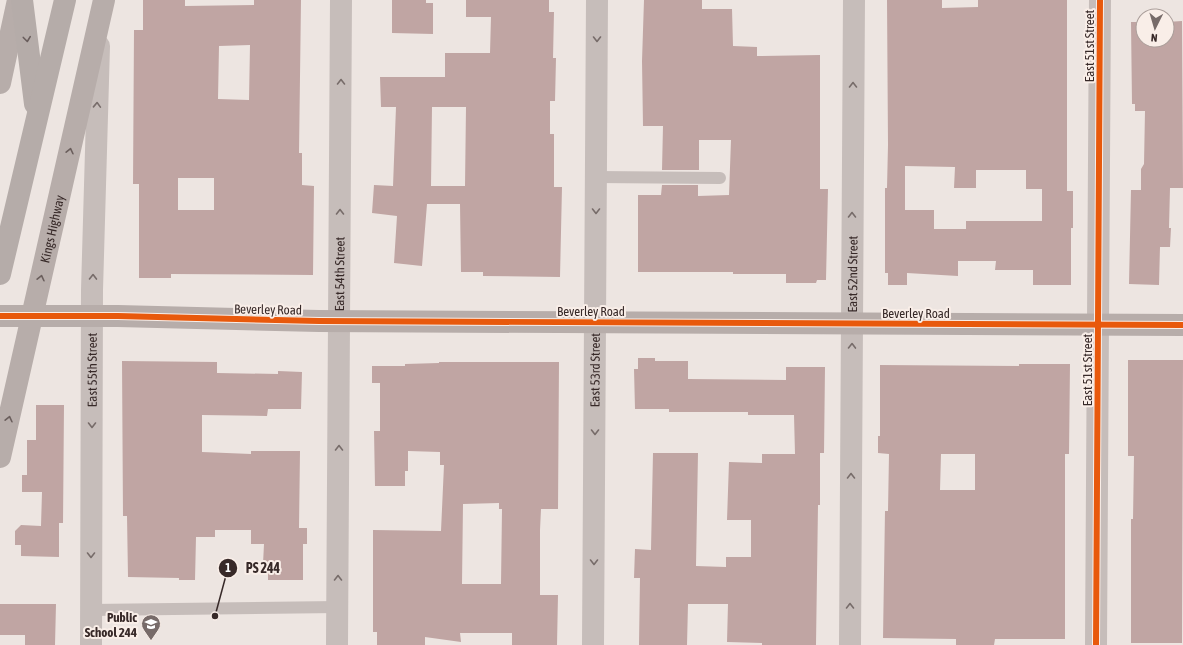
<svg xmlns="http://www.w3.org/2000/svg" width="1183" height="645" viewBox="0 0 1183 645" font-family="'Asap Condensed',sans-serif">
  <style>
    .building { fill: #c0a5a3; fill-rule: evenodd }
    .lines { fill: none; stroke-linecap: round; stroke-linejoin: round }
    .lane { stroke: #c6bdba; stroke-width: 12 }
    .street { stroke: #c6bdba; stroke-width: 22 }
    .secondary { stroke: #b7adaa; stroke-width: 22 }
    .primary { stroke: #b5aca9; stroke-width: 22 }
    .cycleway-casing { stroke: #f9eee8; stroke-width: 8 }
    .cycleway { stroke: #e8590c; stroke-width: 6 }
    .oneway { stroke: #695d5c }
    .oneway2 { stroke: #776c6a }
    .oneway3 { stroke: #6a5e5c }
    .labels { text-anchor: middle; stroke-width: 4; stroke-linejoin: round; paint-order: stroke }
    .street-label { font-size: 13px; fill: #372928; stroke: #f9eee8 }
    .poi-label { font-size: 13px; font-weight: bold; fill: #372928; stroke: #f9eee8; text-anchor: end }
    .leader { fill: none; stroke: #372928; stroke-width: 1.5 }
    .callout-dot { fill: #372928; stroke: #f9eee8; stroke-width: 1.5 }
    .mark-label { font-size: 12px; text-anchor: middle; font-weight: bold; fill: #fff }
    .callout-label { font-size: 14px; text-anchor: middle; font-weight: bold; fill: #372928; stroke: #f9eee8; stroke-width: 4; stroke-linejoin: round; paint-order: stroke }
  </style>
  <rect width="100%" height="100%" fill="#ede5e1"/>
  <g class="building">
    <path d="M 143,0 L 185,0 L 185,6 L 254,5 L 254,0 L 301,0 L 299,153 L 302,153 L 302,185 L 314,186 L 313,275 L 171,274 L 171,278 L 139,278 L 139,184 L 133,184 L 134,30 L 143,30 ZM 250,45 L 249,100 L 218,99 L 219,46 ZM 178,178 L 214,178 L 214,210 L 178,210 Z"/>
    <polygon points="392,0 426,0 426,3 433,3 433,34 392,33"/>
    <path d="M 466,0 L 549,0 L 549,12 L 554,12 L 553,58 L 556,58 L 555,101 L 550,101 L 550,134 L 554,134 L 554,187 L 562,187 L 560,277 L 483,276 L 483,272 L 461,272 L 460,204 L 427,204 L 422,266 L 394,263 L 397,216 L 372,213 L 374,185 L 393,186 L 396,107 L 381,107 L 380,77 L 445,77 L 445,53 L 490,53 L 491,17 L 466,17 ZM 432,107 L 466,107 L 465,186 L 431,186 Z"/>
    <polygon points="644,0 702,0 702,9 732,9 733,46 757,47 757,56 820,55 820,189 828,189 826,280 817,280 816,283 786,283 786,274 733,274 733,272 638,272 638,195 661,195 662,185 698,185 698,196 729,195 731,140 699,140 699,170 662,170 663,126 643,126 642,61"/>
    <path d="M 887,0 L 942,0 L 942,8 L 978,7 L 978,0 L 1067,0 L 1067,191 L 1073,191 L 1073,228 L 1071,228 L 1071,285 L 1033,285 L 1033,270 L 995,270 L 996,261 L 958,261 L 958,276 L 907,273 L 907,285 L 888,285 L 888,273 L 885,273 L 885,188 L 887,188 L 888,145 ZM 905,166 L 955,167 L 954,188 L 976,188 L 976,170 L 1026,170 L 1026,189 L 1042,189 L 1042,221 L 966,221 L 966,229 L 934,229 L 934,210 L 905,210 Z"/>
    <polygon points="1182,21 1183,188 1170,188 1169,228 1171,228 1170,247 1160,247 1159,285 1129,284 1131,190 1141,190 1141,169 1144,164 1145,111 1135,111 1135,104 1132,104 1131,22 1143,22 1143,40 1167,40 1167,22"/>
    <polygon points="638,358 655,358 655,361 688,361 688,379 786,380 786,367 825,367 824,453 820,453 820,505 818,505 816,645 762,645 762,643 727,642 728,604 688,604 687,645 639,645 640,578 634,578 635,549 651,550 653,453 698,453 696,566 726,567 726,557 751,557 751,520 727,520 729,462 762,463 762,454 795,454 794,415 748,415 748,412 669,412 669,409 635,409 634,369 638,369"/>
    <polygon points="1128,360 1183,360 1182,643 1131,643 1131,519 1133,519 1134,456 1128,456"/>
    <polygon points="122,361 217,362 217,373 278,374 278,371 302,372 301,409 268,409 267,416 202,415 202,452 251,454 251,451 300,451 299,528 307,528 307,544 303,544 303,580 268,580 268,564 263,564 264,544 251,544 251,530 215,530 215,537 196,537 195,580 179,580 179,578 128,577 127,516 123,516"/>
    <path d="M 439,362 L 559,362 L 558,509 L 541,509 L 540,530 L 540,595 L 558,595 L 557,645 L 512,645 L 512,633 L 460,633 L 461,642 L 425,637 L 425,645 L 377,645 L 377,632 L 373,632 L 373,530 L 441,531 L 444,465 L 440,465 L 440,452 L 408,451 L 408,471 L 405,471 L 405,486 L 375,486 L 374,431 L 380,431 L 380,383 L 372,383 L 372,366 L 405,366 L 405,364 L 439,363 ZM 499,503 L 499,509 L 502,509 L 501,584 L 462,584 L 463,504 Z"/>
    <path d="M 1019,364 L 1070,364 L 1069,454 L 1065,454 L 1065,639 L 995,639 L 994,645 L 956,645 L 956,639 L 883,638 L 885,511 L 888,511 L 889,454 L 878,453 L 878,436 L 880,436 L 880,365 L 1019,366 ZM 941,454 L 975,454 L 975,490 L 940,490 Z"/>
    <polygon points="36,405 64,405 63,523 59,523 59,557 21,556 21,545 15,545 15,531 21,525 41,526 42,492 22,492 22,475 27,475 27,440 36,440"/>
    <polygon points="0,604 56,604 55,645 25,645 25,635 0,635"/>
  </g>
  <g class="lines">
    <g class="lane">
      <polyline points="596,177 720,178"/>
      <polyline points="91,610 338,607"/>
    </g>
    <g class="street">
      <path id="s1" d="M 91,645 L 92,290 L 99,46"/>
      <path id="s2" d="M 337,645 L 341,0"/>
      <path id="s3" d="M 593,645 L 597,0"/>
      <path id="s4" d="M 850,645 L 854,0"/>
      <polyline points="1096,645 1100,0"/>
    </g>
    <g class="secondary">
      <polyline points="0,83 18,0"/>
      <polyline points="0,316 118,316 319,321 1183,325"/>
      <path id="s5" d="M 0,457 L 104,0"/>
    </g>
    <g class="primary">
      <polyline points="22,0 35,104"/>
      <polyline points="0,274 65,0"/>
    </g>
    <g class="cycleway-casing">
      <g id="cycleway">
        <polyline points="0,316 118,316 319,321 1183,325"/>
        <polyline points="1096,645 1100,0"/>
      </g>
    </g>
    <use href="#cycleway" class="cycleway"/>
  </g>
  <defs><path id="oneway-chevron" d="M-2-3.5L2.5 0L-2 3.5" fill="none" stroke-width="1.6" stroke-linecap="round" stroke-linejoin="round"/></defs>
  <use class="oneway" href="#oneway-chevron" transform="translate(27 39) rotate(83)"/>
  <g class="oneway2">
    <use href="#oneway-chevron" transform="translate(597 39) rotate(90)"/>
    <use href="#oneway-chevron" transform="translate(341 82) rotate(-90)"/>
    <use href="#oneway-chevron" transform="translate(853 85) rotate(-90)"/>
    <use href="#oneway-chevron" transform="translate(97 105) rotate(-88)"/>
    <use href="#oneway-chevron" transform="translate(596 211) rotate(90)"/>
    <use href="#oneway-chevron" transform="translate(340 212) rotate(-90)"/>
    <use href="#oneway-chevron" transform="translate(852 215) rotate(-90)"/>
    <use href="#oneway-chevron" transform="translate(93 277) rotate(-89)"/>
    <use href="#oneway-chevron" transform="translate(852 346) rotate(-89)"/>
    <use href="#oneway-chevron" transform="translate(92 425) rotate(90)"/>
    <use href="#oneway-chevron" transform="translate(595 432) rotate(90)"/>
    <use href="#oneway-chevron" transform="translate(339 448) rotate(-90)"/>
    <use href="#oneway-chevron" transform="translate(851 476) rotate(-90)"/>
    <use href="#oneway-chevron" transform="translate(91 555) rotate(90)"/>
    <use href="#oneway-chevron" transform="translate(594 562) rotate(90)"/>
    <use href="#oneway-chevron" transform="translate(338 578) rotate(-90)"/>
    <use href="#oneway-chevron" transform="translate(850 606) rotate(-90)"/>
  </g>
  <g class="oneway3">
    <use href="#oneway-chevron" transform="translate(70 151) rotate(-77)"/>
    <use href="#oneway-chevron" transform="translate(41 278) rotate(-77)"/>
    <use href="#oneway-chevron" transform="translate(9 419) rotate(-77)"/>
  </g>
  <defs>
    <g id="school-pin" transform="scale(1)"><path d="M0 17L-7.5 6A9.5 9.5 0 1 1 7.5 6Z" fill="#776b69" stroke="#f9eee8"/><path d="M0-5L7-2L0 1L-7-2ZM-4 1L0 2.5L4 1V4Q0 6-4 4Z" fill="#fff"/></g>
  </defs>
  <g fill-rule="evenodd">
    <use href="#school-pin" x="151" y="624"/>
  </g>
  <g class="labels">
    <g class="street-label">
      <text transform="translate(1089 46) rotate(-90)" y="5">East 51st Street</text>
      <text dy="5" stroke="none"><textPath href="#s5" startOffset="234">Kings Highway</textPath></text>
      <text dy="5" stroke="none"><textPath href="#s2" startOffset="371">East 54th Street</textPath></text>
      <text dy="5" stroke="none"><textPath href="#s4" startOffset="371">East 52nd Street</textPath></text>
      <text transform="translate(268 309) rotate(1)" y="5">Beverley Road</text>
      <text x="591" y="316">Beverley Road</text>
      <text x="916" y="318">Beverley Road</text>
      <text dy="5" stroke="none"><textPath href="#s1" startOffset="275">East 55th Street</textPath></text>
      <text dy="5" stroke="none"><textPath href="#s3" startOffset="275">East 53rd Street</textPath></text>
      <text transform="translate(1087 370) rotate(-90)" y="5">East 51st Street</text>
    </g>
    <g class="poi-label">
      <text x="137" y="622">Public<tspan x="137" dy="15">School 244</tspan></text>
    </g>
  </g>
  <path class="leader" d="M215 616L228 568"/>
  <g class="callout-dot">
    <circle cx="215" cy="616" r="4"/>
    <circle cx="228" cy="568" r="10"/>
  </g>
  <g class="mark-label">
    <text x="228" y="572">1</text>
  </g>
  <g class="callout-label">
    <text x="263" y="573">PS 244</text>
  </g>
  <g transform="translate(1155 28) rotate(185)"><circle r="19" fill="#f9eee8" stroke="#ab9f9b"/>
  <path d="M0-3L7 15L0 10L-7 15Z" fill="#776b69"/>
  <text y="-6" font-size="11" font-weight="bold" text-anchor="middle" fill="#372928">N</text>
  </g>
</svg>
